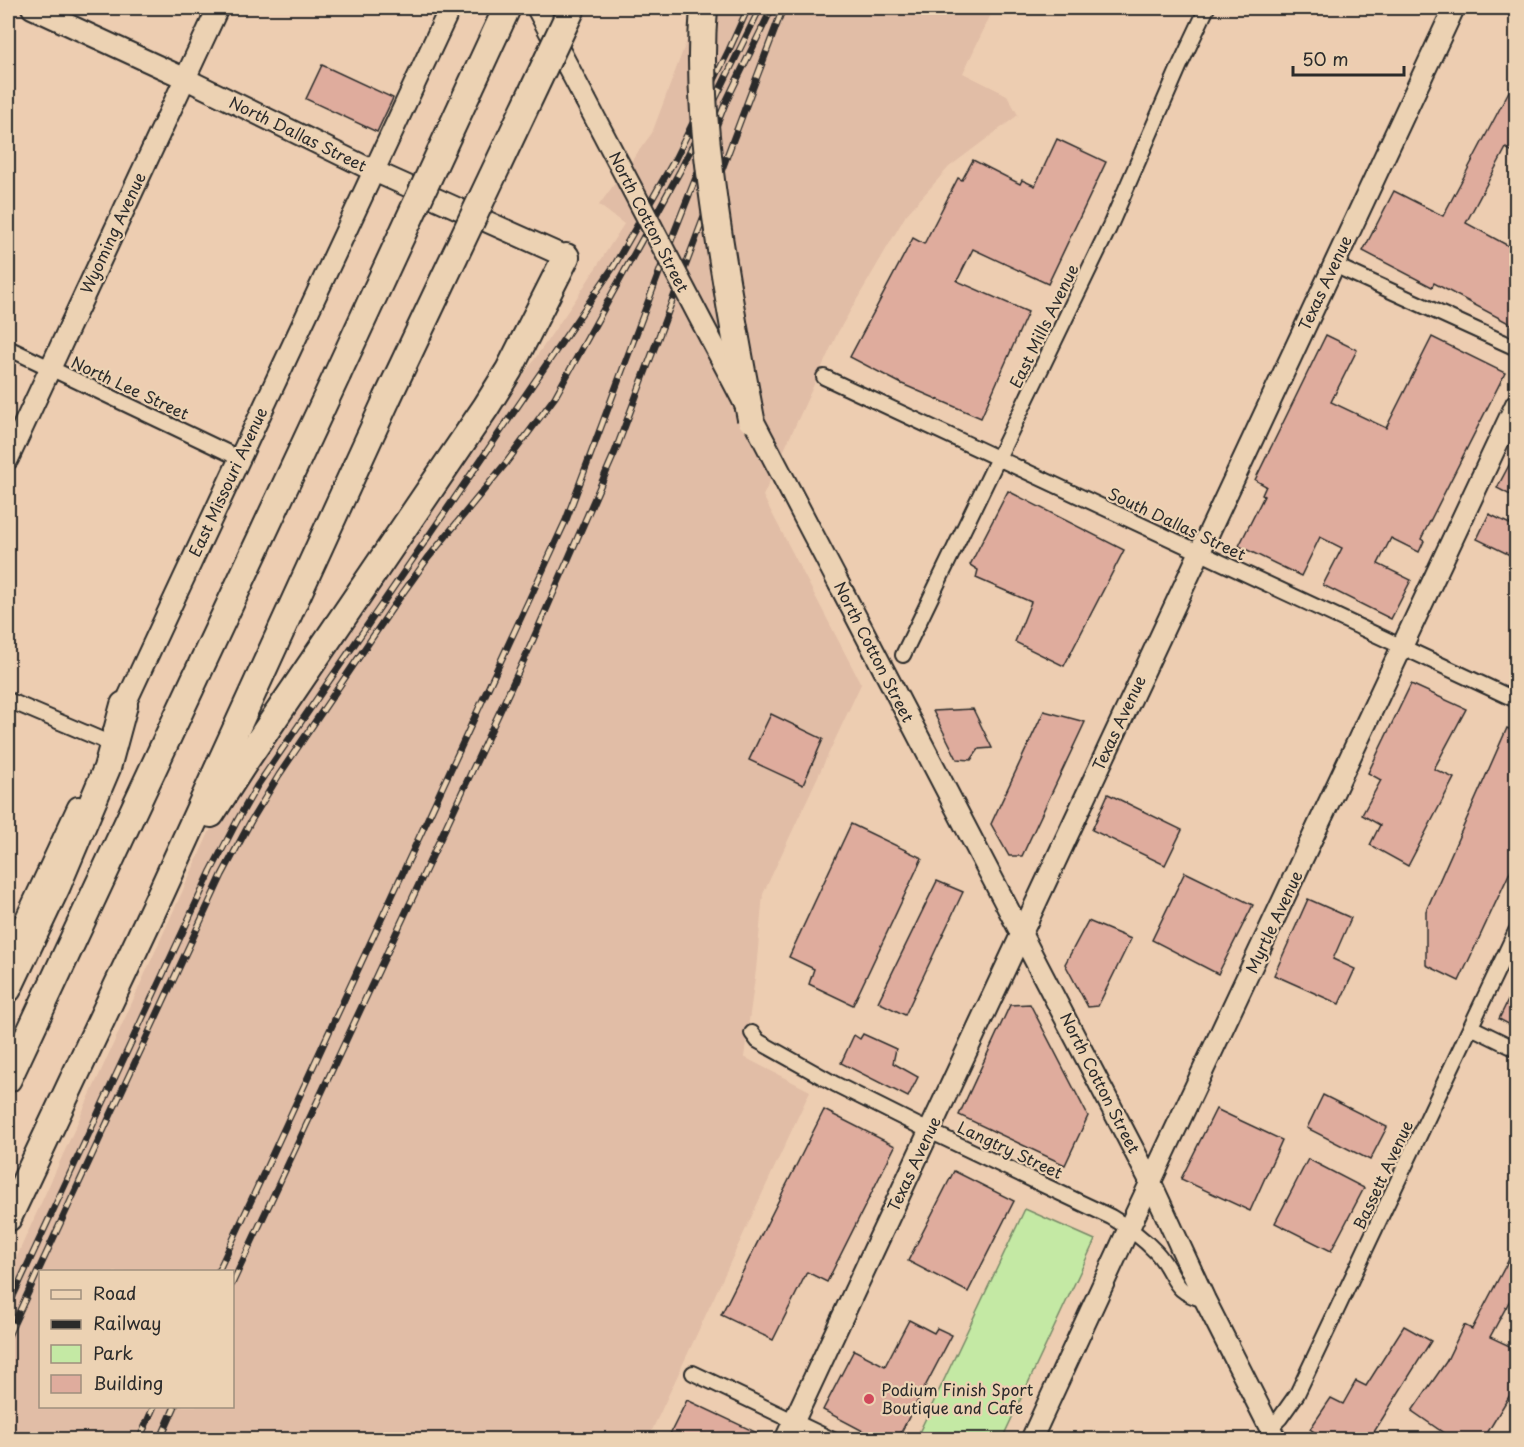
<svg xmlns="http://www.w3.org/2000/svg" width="1524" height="1447" viewBox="0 0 1524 1447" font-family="'Playpen Sans',sans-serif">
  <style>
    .built { fill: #e1bda6; fill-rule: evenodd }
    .green { fill: #c4e9a4; stroke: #788a68; stroke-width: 1.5 }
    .building { fill: #dfac9d; stroke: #2b2b2b; stroke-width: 1.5 }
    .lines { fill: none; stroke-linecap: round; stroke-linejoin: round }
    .street-casing { stroke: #2b2b2b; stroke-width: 18 }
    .secondary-casing { stroke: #2b2b2b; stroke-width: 24 }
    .highway-casing { stroke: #2b2b2b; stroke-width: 30 }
    .street { stroke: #ecd2b3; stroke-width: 14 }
    .secondary { stroke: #ecd2b3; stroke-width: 20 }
    .highway { stroke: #ecd2b3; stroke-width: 26 }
    .rail-casing { stroke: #2b2b2b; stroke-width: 7 }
    .rail { stroke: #ecd2b3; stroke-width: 4.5; stroke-dasharray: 14; stroke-linecap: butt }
    .secondary-bridge-casing { stroke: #2b2b2b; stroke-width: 24; stroke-linecap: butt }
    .highway-bridge-casing { stroke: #2b2b2b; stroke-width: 30; stroke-linecap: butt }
    .secondary-bridge { stroke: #ecd2b3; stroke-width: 20 }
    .highway-bridge { stroke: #ecd2b3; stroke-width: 26 }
    .poi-dot { fill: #d1495b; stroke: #ecd2b3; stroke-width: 2 }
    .labels { text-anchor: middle; stroke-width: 4.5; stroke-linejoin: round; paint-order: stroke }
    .street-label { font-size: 16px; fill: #2b2b2b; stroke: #ecd2b3 }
    .poi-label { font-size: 16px; fill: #2b2b2b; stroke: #ecd2b3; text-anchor: start }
  </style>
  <rect width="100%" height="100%" fill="#edcdb1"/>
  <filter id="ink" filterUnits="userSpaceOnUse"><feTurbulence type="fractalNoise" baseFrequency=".0167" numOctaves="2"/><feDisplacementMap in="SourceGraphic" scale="12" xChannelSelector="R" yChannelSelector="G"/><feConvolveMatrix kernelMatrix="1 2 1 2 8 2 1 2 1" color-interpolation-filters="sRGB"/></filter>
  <g filter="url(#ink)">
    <path class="built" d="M 699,8 L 994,8 L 963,73 L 1007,95 L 1018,115 L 949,167 L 906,215 L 838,332 L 763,496 L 861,684 L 763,894 L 756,970 L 744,1057 L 810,1091 L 648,1439 L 8,1440 L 8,1276 L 217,815 L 353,623 L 576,299 L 624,224 L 599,205 L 652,133 ZM 40,1272 L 232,1272 L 232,1406 L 40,1406 Z"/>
    <polygon class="green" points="1025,1209 1095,1240 1002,1439 916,1439"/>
    <g class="building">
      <polygon points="322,65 393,98 377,132 306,99"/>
      <polygon points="1516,78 1516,154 1506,148 1466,223 1516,250 1516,327 1434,283 1432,287 1363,251 1394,191 1443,216"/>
      <polygon points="1057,139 1106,162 1048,284 973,249 957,281 1028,312 981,418 902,384 850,357 913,238 924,244 958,178 962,180 973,160 1020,184 1022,180 1035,186"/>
      <polygon points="1326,335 1357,350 1331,402 1386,428 1432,337 1505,373 1421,539 1424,541 1419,552 1391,538 1378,564 1411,580 1391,619 1323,585 1342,548 1320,537 1301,576 1239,546 1264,496 1262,495 1266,486 1255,480"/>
      <polygon points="1516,452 1516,498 1497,488"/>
      <polygon points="1008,491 1124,550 1064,666 1015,642 1031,602 976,578 978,570 970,565"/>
      <polygon points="1489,514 1516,527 1516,558 1477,539"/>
      <polygon points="1411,684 1466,709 1434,769 1454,778 1408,866 1370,845 1380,825 1362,815 1381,780 1368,773"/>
      <polygon points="973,709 992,748 979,749 971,760 957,759 933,711"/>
      <polygon points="1044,711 1085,722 1022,856 1009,856 991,824"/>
      <polygon points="771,714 823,739 803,785 749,760"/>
      <polygon points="1507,728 1516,732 1516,859 1459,981 1426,965 1426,911"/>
      <polygon points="1108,794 1182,830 1165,865 1092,830"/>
      <polygon points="851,824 922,858 853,1005 809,984 814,969 789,957"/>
      <polygon points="1185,872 1253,905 1218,974 1152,940"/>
      <polygon points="937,881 963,892 905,1015 878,1002"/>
      <polygon points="1308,899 1351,918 1333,959 1355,969 1339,1004 1274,975"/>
      <polygon points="1088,921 1131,939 1098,1006 1088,1007 1065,964"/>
      <polygon points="1516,984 1516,1028 1499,1019"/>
      <polygon points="1030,1004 1088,1116 1065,1165 959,1115 1010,1005"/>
      <polygon points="863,1034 896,1049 893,1063 918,1077 908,1097 841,1063 854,1035 860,1039"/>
      <polygon points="1323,1095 1387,1127 1370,1160 1307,1128"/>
      <polygon points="1216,1109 1282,1140 1250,1211 1181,1179"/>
      <polygon points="824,1110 895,1146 827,1282 807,1272 773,1340 721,1315"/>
      <polygon points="1308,1159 1364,1188 1331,1251 1275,1223"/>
      <polygon points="954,1171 1014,1201 968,1292 908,1261"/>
      <polygon points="1516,1246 1516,1289 1490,1337 1516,1349 1516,1385 1483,1440 1454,1440 1412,1411 1446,1362 1464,1325 1472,1329"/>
      <polygon points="909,1320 934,1333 937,1328 952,1335 897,1440 880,1440 823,1410 854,1350 885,1366"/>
      <polygon points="1404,1326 1431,1341 1369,1440 1326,1440 1310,1429 1331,1398 1343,1404 1356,1381 1366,1386"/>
      <polygon points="687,1400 772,1440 667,1440"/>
    </g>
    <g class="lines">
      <g class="street-casing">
        <g id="street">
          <polyline points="1334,265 1516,348"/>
          <polyline points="8,348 239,458"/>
          <polyline points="824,377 1516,700"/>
          <polyline points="903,655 1109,228 1180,65 1207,8"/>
          <polyline points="8,700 107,742"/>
          <polyline points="1471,1027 1516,1049"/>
          <path d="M 752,1033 L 758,1041 L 835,1084 L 921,1127 L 1111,1217 C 1128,1227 1143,1238 1156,1252 C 1178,1276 1169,1291 1205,1300"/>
          <polyline points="693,1373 833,1440"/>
          <polyline points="1270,1428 1280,1418 1297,1394 1516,931"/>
        </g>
      </g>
      <g class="secondary-casing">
        <g id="secondary">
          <polyline points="32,8 184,78 374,171 566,257"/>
          <polyline points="537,8 585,99"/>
          <polyline points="8,459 218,8"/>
          <polyline points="840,586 1151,1183 1205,1300 1276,1440"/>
          <polyline points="119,717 450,8"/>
          <polyline points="8,957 78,807"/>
          <polyline points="785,1440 1454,8"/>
          <polyline points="1031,1440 1129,1228 1516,404"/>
        </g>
      </g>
      <g class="highway-casing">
        <g id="highway">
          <polyline points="211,814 246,760 486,407 509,370 566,257"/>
          <polyline points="8,989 57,886 107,768 124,705"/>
          <polyline points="8,1079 337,375"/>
          <polyline points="8,1218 161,893 387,399"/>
        </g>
      </g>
      <use href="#street" class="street"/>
      <use href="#secondary" class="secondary"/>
      <use href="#highway" class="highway"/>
      <g class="rail-casing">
        <g id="rail">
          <polyline points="1508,8 1516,10"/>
          <polyline points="218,1272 566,520 674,233 725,104 772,8"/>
          <polyline points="232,1284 529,649 615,452 783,8"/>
          <polyline points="8,1307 211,871 237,821 257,786 614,266 675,159 729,50 748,8"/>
          <polyline points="8,1336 222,875 251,821 279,775 395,604 428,558 506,463 555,397 680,171 760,8"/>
          <polyline points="139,1440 154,1406"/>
          <polyline points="160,1440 175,1406"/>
        </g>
      </g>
      <use href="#rail" class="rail"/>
      <g class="secondary-bridge-casing">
        <polyline id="secondary-bridge" points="585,99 840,586"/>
      </g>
      <g class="highway-bridge-casing">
        <g id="highway-bridge">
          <path d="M 704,8 C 698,77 706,148 716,217 C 726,285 738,352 751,419"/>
          <polyline points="337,375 507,8"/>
          <polyline points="387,399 572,8"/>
        </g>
      </g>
      <use href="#secondary-bridge" class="secondary-bridge"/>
      <use href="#highway-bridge" class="highway-bridge"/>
    </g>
  </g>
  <circle class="poi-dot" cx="869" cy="1399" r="6"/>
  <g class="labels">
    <g class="street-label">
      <text transform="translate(298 134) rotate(26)" y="6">North Dallas Street</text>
      <text transform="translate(649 222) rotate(63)" y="6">North Cotton Street</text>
      <text transform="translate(113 233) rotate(-65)" y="6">Wyoming Avenue</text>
      <text transform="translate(1325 283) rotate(-65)" y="6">Texas Avenue</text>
      <text transform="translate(1044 326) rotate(-64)" y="6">East Mills Avenue</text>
      <text transform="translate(130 388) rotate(25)" y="6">North Lee Street</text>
      <text transform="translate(228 482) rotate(-65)" y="6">East Missouri Avenue</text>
      <text transform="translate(1177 524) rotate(25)" y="6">South Dallas Street</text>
      <text transform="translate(874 652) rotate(63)" y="6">North Cotton Street</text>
      <text transform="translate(1119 723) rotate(-65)" y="6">Texas Avenue</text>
      <text transform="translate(1274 922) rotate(-65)" y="6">Myrtle Avenue</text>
      <text transform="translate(1100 1083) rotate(63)" y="6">North Cotton Street</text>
      <text transform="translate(1010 1150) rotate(25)" y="6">Langtry Street</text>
      <text transform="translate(914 1164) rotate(-65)" y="6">Texas Avenue</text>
      <text transform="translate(1383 1175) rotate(-65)" y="6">Bassett Avenue</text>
    </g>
    <g class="poi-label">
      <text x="881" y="1396">Podium Finish Sport<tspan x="881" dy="18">Boutique and Cafe</tspan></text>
    </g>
  </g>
  <rect width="1524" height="1447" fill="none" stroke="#ecd2b3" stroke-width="30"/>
  <rect x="15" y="15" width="1494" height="1417" fill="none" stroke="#2b2b2b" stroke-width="2" filter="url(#ink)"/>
  <rect x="39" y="1270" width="195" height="138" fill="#ecd2b3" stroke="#9f8f7d" stroke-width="1.5"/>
  <rect x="51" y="1290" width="30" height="9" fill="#ecd2b3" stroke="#9f8f7d" stroke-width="1.5"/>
  <text x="93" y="1300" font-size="18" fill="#2b2b2b">Road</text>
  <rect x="51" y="1320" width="30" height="9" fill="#2b2b2b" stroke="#9f8f7d" stroke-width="1.5"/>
  <text x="93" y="1330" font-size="18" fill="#2b2b2b">Railway</text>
  <rect x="51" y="1345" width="30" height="18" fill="#c4e9a4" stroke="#9f8f7d" stroke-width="1.5"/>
  <text x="93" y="1360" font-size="18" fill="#2b2b2b">Park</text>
  <rect x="51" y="1375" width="30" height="18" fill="#dfac9d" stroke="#9f8f7d" stroke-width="1.5"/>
  <text x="93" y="1390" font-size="18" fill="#2b2b2b">Building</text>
  <path d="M1293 66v9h111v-9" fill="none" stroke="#2b2b2b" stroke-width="3"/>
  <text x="1302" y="66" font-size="18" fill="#2b2b2b" stroke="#ecd2b3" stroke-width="4.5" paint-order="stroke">50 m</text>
</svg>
